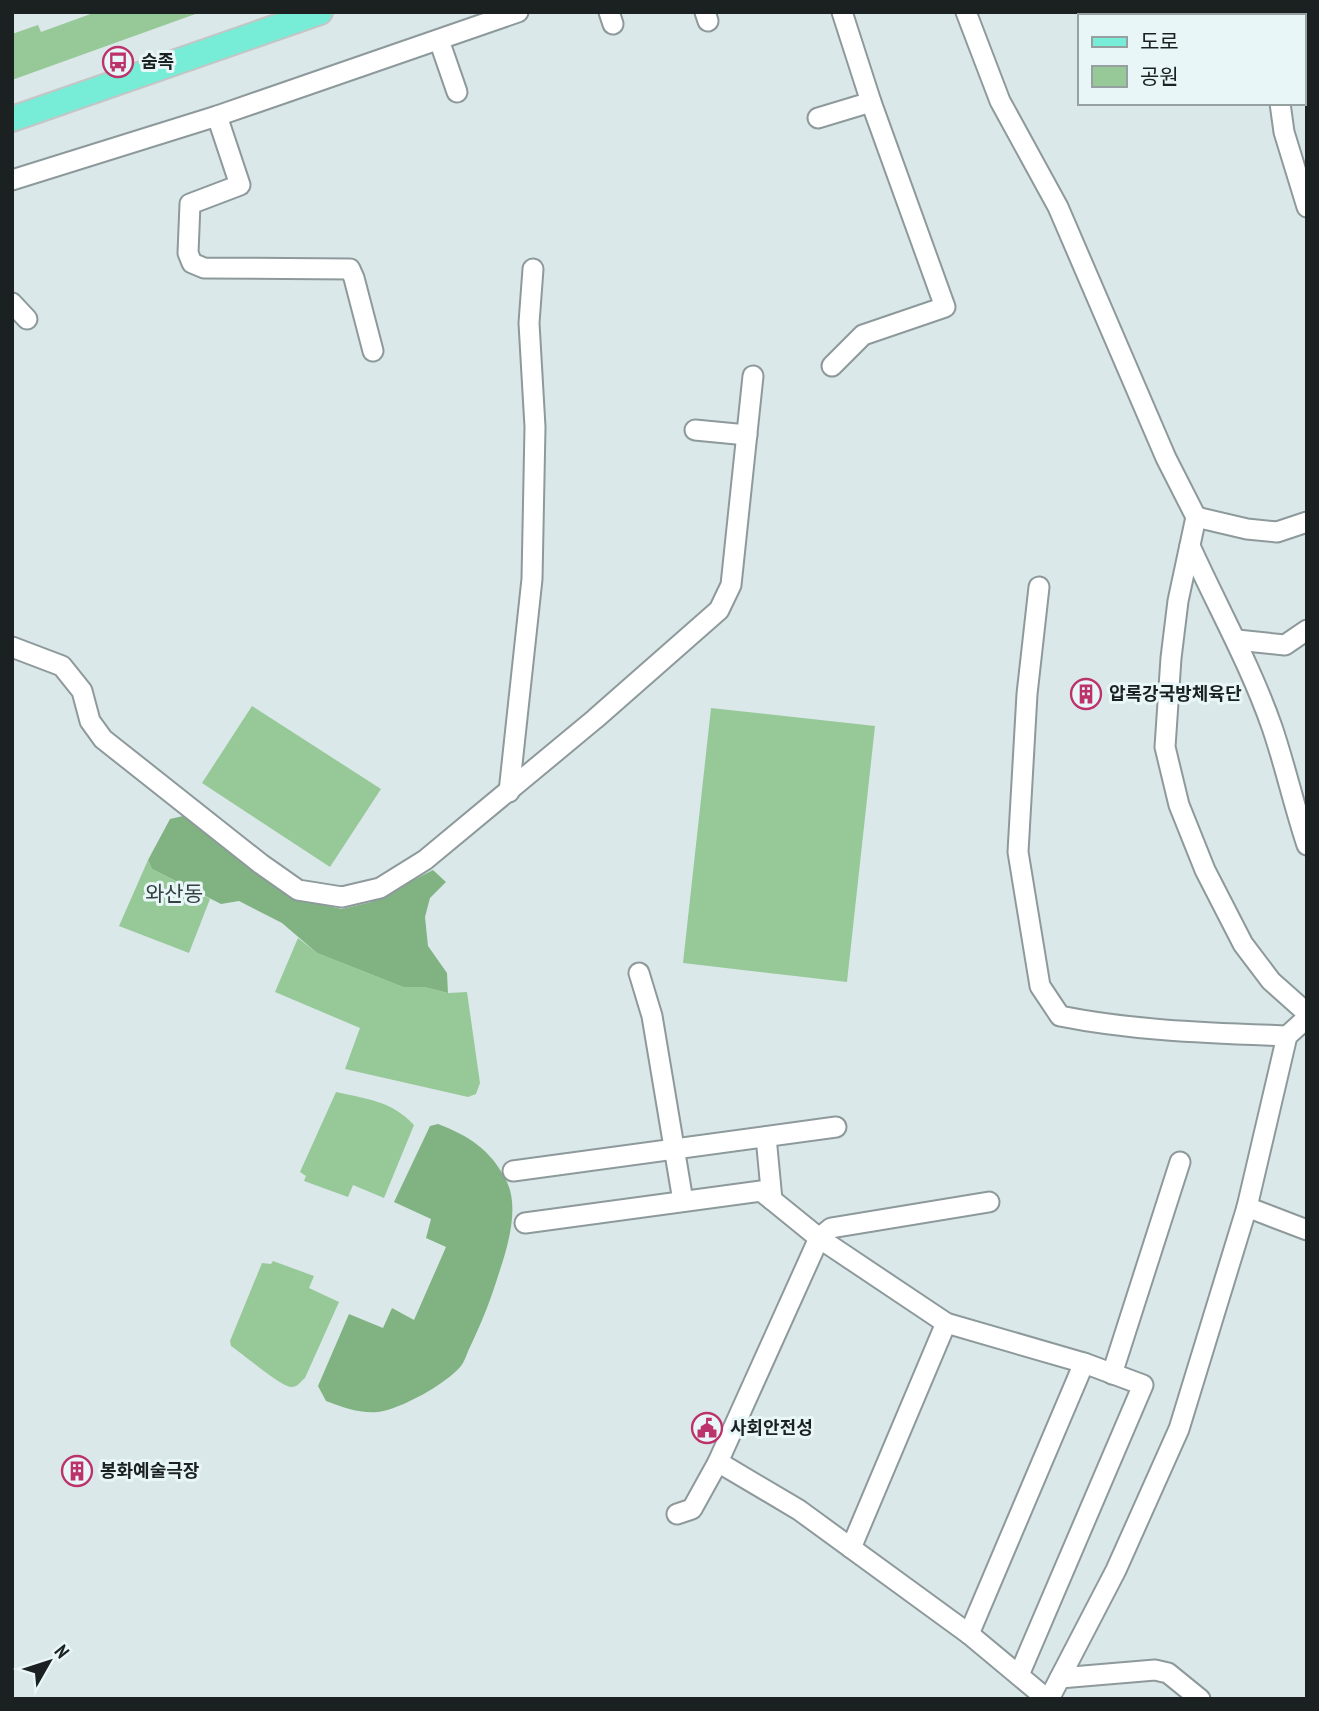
<svg xmlns="http://www.w3.org/2000/svg" width="1319" height="1711" viewBox="0 0 1319 1711" font-family="'PT Sans Narrow','Noto Sans KR',sans-serif">
  <style>
    .green { fill: #97c998 }
    .forest { fill: #81b382 }
    .lines { fill: none; stroke-linecap: round; stroke-linejoin: round }
    .minor-casing { stroke: #8d999b; stroke-width: 23 }
    .major-casing { stroke: #c4c5c5; stroke-width: 28 }
    .minor { stroke: #fff; stroke-width: 19 }
    .major { stroke: #77ecd7; stroke-width: 24 }
    .labels { text-anchor: middle; stroke-width: 6; stroke-linejoin: round; paint-order: stroke }
    .poi-label { font-size: 18px; font-weight: bold; fill: #1b2021; stroke: #e8f6f7; text-anchor: start }
    .quarter-label { font-size: 21px; fill: #354042; stroke: #e8f6f7 }
  </style>
  <rect width="100%" height="100%" fill="#dbe8ea"/>
  <g class="green">
    <polygon points="96,12 201,12 12,80 12,34 38,25 41,32"/>
    <polygon points="252,706 381,789 330,867 202,783"/>
    <polygon points="711,708 875,726 847,982 683,963"/>
    <polygon points="148,860 152,869 210,899 189,953 119,926"/>
    <polygon points="298,938 317,953 403,987 424,987 448,993 467,992 480,1083 476,1094 468,1097 345,1069 360,1028 275,992"/>
    <path d="M 336,1092 C 367,1099 392,1101 414,1125 L 384,1198 L 353,1185 L 348,1197 L 304,1181 L 306,1176 L 300,1172 Z"/>
    <path d="M 273,1261 L 314,1276 L 309,1288 L 339,1302 L 305,1378 C 300,1382 298,1387 291,1387 C 280,1386 243,1354 231,1346 L 230,1341 L 262,1263 L 271,1264 Z"/>
  </g>
  <g class="forest">
    <polygon points="183,816 302,900 342,909 371,902 433,870 446,882 430,898 425,917 428,946 447,973 448,993 424,987 403,987 317,953 282,923 239,901 221,904 152,869 148,860 170,819"/>
    <path d="M 438,1124 C 469,1136 490,1149 506,1180 C 520,1206 508,1246 499,1273 C 491,1299 482,1322 470,1347 C 467,1353 465,1361 461,1366 C 446,1384 401,1409 378,1412 C 361,1414 342,1407 326,1401 L 318,1386 L 349,1314 L 383,1328 L 392,1308 L 414,1320 L 446,1247 L 426,1238 L 431,1219 L 394,1202 L 430,1126 Z"/>
  </g>
  <g class="lines">
    <g class="minor-casing">
      <g id="minor">
        <polyline points="609,12 613,24"/>
        <polyline points="705,12 708,21"/>
        <polyline points="966,12 1000,101 1058,207 1166,458 1196,517 1178,601 1171,658 1165,747 1179,805 1205,870 1243,944 1271,981 1307,1013"/>
        <polyline points="1270,12 1270,16"/>
        <polyline points="439,40 457,92"/>
        <polyline points="1280,103 1284,132 1307,207"/>
        <polyline points="217,116 240,185 190,204 188,253 192,263 204,268 350,269 354,278 373,351"/>
        <polyline points="818,118 871,102 842,12"/>
        <polyline points="12,180 217,116 518,12"/>
        <polyline points="12,303 27,319"/>
        <polyline points="832,366 863,335 945,307 871,102"/>
        <polyline points="695,430 747,435"/>
        <polyline points="1196,517 1247,529 1277,532 1307,522"/>
        <path d="M 1190,546 C 1217,606 1250,664 1272,727 C 1285,765 1294,806 1307,845"/>
        <path d="M 1039,587 L 1027,694 L 1018,852 L 1040,986 L 1060,1016 C 1134,1031 1211,1033 1287,1036"/>
        <polyline points="1237,640 1285,645 1307,630"/>
        <polyline points="12,647 62,666 82,691 90,721 103,739 261,864 298,890 342,897 380,888 425,860 595,719 719,610 731,585 753,376"/>
        <polyline points="509,792 532,579 535,427 529,323 533,269"/>
        <polyline points="639,973 652,1016 683,1201"/>
        <polyline points="766,1137 772,1200"/>
        <polyline points="513,1171 836,1127"/>
        <polyline points="1247,1207 1307,1230"/>
        <polyline points="525,1223 761,1191 819,1238 946,1323 1084,1363 1143,1385 1019,1675"/>
        <polyline points="1112,1374 1180,1162"/>
        <polyline points="718,1462 799,1510 969,1634 1047,1699"/>
        <polyline points="677,1514 692,1509 718,1462 819,1238 831,1228 989,1202"/>
        <polyline points="851,1548 946,1323"/>
        <polyline points="969,1634 1084,1363"/>
        <polyline points="1060,1678 1155,1670 1168,1673 1200,1699"/>
        <polyline points="1049,1699 1116,1570 1179,1429 1247,1207 1287,1036 1307,1018"/>
      </g>
    </g>
    <g class="major-casing">
      <polyline id="major" points="12,119 320,12"/>
    </g>
    <use href="#minor" class="minor"/>
    <use href="#major" class="major"/>
  </g>
  <defs>
    <g id="bus-ring" transform="scale(1.575)"><circle r="9.5" fill="#e8f6f7" stroke="#bc326a" stroke-width="1.5"/><path d="M-5-6H5V4H4V6H2V4H-2V6H-4V4H-5ZM-3.5-4V0h7V-4ZM-3.5 1.2v1.5H-2V1.2ZM2 1.2v1.5H3.5V1.2Z" fill="#bc326a"/></g>
    <g id="building-ring" transform="scale(1.575)"><circle r="9.5" fill="#e8f6f7" stroke="#bc326a" stroke-width="1.5"/><path d="M-4-6H4V6H1V3H-1V6H-4ZM-2.5-4.3h1.7v1.8h-1.7ZM.8-4.3h1.7v1.8H.8ZM-2.5-1h1.7V.8h-1.7ZM.8-1h1.7V.8H.8Z" fill="#bc326a"/></g>
    <g id="civic-ring" transform="scale(1.575)"><circle r="9.5" fill="#e8f6f7" stroke="#bc326a" stroke-width="1.5"/><path d="M-.6-6.5H3V-4.5H.6V-3L4-1V1h2V6H-6V1h2V-1L-.6-3ZM-1.2 2.5V6h2.4V2.5Z" fill="#bc326a"/></g>
  </defs>
  <g fill-rule="evenodd">
    <use href="#bus-ring" x="118" y="62"/>
    <use href="#building-ring" x="1086" y="694"/>
    <use href="#civic-ring" x="707" y="1428"/>
    <use href="#building-ring" x="77" y="1471"/>
  </g>
  <g class="labels">
    <g class="poi-label">
      <text x="141" y="68">숨족</text>
      <text x="1109" y="700">압록강국방체육단</text>
      <text x="730" y="1434">사회안전성</text>
      <text x="100" y="1477">봉화예술극장</text>
    </g>
    <g class="quarter-label">
      <text x="174" y="901">와산동</text>
    </g>
  </g>
  <rect width="1319" height="1711" fill="none" stroke="#1b2021" stroke-width="28"/>
  <rect x="1078" y="14" width="228" height="91" fill="#e8f6f7" stroke="#96a0a1" stroke-width="2"/>
  <rect x="1092" y="37" width="35" height="10" fill="#77ecd7" stroke="#96a0a1" stroke-width="2"/>
  <text x="1140" y="49" font-size="21" fill="#1b2021">도로</text>
  <rect x="1092" y="66" width="35" height="21" fill="#97c998" stroke="#96a0a1" stroke-width="2"/>
  <text x="1140" y="84" font-size="21" fill="#1b2021">공원</text>
  <g transform="translate(49 1662) rotate(51)" stroke="#e8f6f7" stroke-width="5" paint-order="stroke">
  <path d="M0-5L12 26L0 18L-12 26Z" fill="#1b2021"/>
  <text y="-10" font-size="19" font-weight="bold" text-anchor="middle" fill="#1b2021">N</text>
  </g>
</svg>
